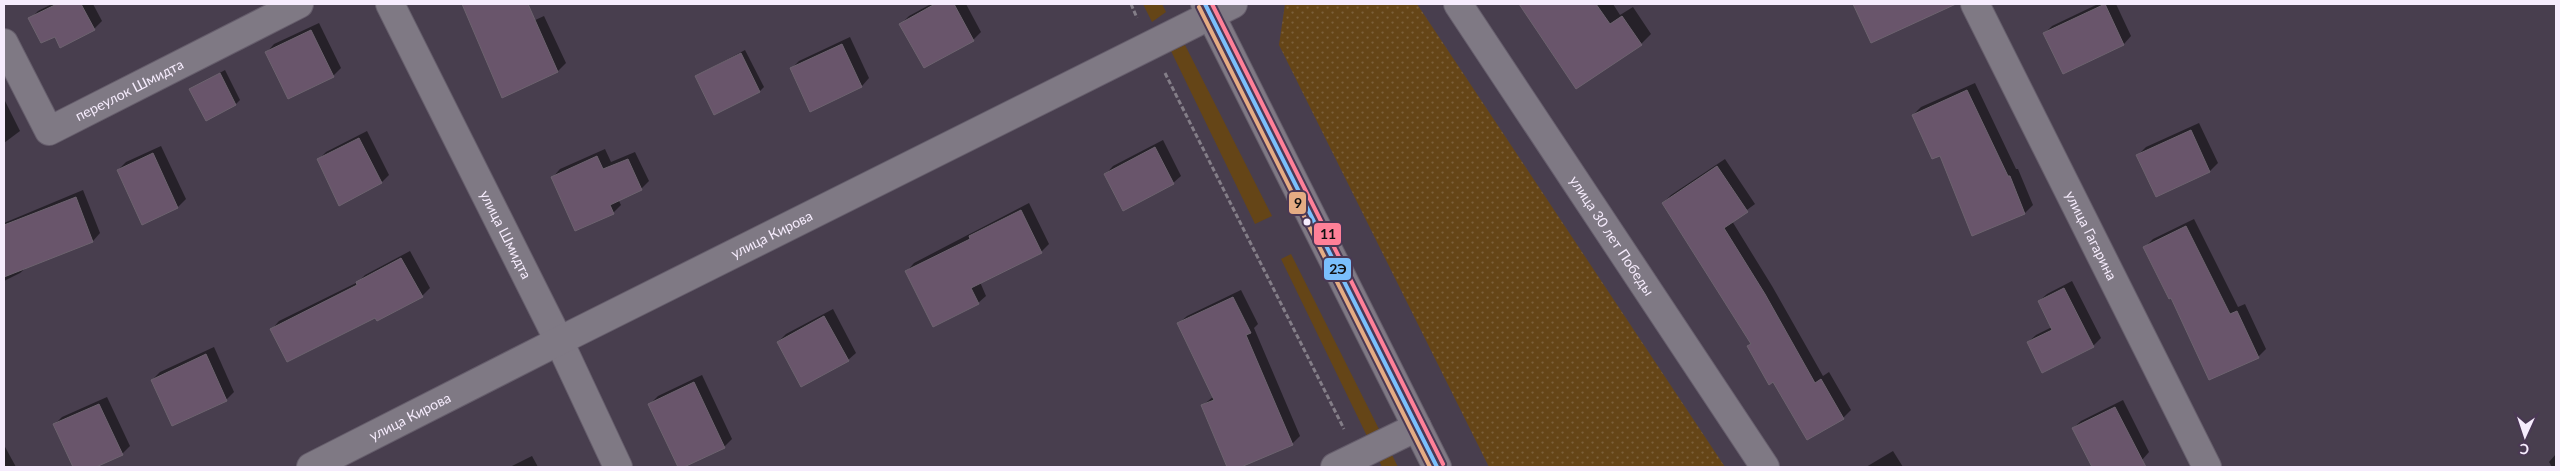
<svg xmlns="http://www.w3.org/2000/svg" width="2560" height="471" viewBox="0 0 2560 471" font-family="Lato,sans-serif">
  <style>
    .grass { fill: #654517 }
    .park { fill: url(#park-dots) }
    .shadow { fill: #0007 }
    .building { fill: #69556b; stroke: #6d636f }
    .lines { fill: none; stroke-linecap: round; stroke-linejoin: round }
    .minor-casing { stroke: #665e6c; stroke-width: 30 }
    .path { stroke: #847e88; stroke-width: 3; stroke-dasharray: 5 2.5; stroke-linecap: butt }
    .minor { stroke: #7f7984; stroke-width: 28 }
    .bus-1-casing { stroke: #4a3854; stroke-width: 8 }
    .bus-2-casing { stroke: #4a3854; stroke-width: 8 }
    .bus-3-casing { stroke: #4a3854; stroke-width: 8 }
    .bus-1 { stroke: #7abffc; stroke-width: 4 }
    .bus-2 { stroke: #e5ac83; stroke-width: 4 }
    .bus-3 { stroke: #ff8098; stroke-width: 4 }
    .bus-dot { fill: #f6ecfd; stroke: #4a3854; stroke-width: 2 }
    .labels { text-anchor: middle; stroke-width: 4.5; stroke-linejoin: round; paint-order: stroke }
    .street-label { font-size: 14px; fill: #f6ecfd; stroke: #4a3854 }
    .line-badge { stroke: #4a3854; stroke-width: 2 }
    .pale-badge-label { font-size: 14px; text-anchor: middle; font-weight: bold; fill: #111 }
  </style>
  <defs>
    <pattern id="park-dots" width="8" height="8" patternUnits="userSpaceOnUse" patternTransform="scale(1.25)"><rect width="8" height="8" fill="#654517"/><path d="M2 2h.1M6 6h.1" fill="none" stroke="#7c603a" stroke-width="1.8" stroke-linecap="round"/></pattern>
  </defs>
  <rect width="100%" height="100%" fill="#483e4e"/>
  <g class="grass">
    <polygon points="1143,4 1162,4 1166,12 1152,22"/>
    <polygon points="1185,45 1272,216 1255,224 1171,51"/>
    <polygon points="1291,254 1398,467 1382,467 1281,259"/>
  </g>
  <polygon class="park" points="1285,4 1417,4 1725,467 1489,467 1279,45"/>
  <g class="shadow">
    <polygon points="52,4 93,4 102,21 94,29 56,36 30,19 38,11"/>
    <polygon points="464,4 526,4 533,21 544,16 566,63 558,71 503,96"/>
    <polygon points="931,4 966,4 981,32 973,40 901,24 909,16"/>
    <polygon points="1521,4 1613,4 1620,15 1633,7 1651,34 1641,44 1577,87"/>
    <polygon points="1860,4 1928,4 1931,10 1856,7"/>
    <polygon points="2098,4 2116,4 2131,36 2124,44 2063,72 2045,33 2052,26"/>
    <polygon points="319,23 341,68 333,76 267,52 274,44"/>
    <polygon points="850,37 869,78 862,86 791,69 799,61"/>
    <polygon points="745,50 764,87 760,91 696,76"/>
    <polygon points="225,70 240,100 236,104 191,89"/>
    <polygon points="1975,83 2016,169 2018,169 2033,205 2025,213 1973,234 1941,154 1913,115 1921,107"/>
    <polygon points="4,99 20,131 4,143"/>
    <polygon points="2199,123 2218,163 2210,171 2156,195 2138,155 2146,147"/>
    <polygon points="367,131 389,175 382,182 318,160 326,152"/>
    <polygon points="1163,140 1181,176 1173,183 1106,174 1113,166"/>
    <polygon points="161,146 186,199 178,207 143,223 118,170 126,162"/>
    <polygon points="605,149 611,162 635,152 649,181 641,189 618,199 621,205 613,213 553,177 560,169"/>
    <polygon points="1725,159 1755,204 1732,221 1772,286 1823,376 1829,372 1851,410 1843,418 1774,381 1748,347 1752,343 1663,203 1671,195"/>
    <polygon points="83,190 100,233 93,241 27,267 20,273 4,281 4,223"/>
    <polygon points="1029,203 1049,244 1041,252 980,282 986,296 978,303 907,271 914,263"/>
    <polygon points="2194,219 2238,307 2245,304 2266,349 2258,357 2172,296 2145,247 2153,239"/>
    <polygon points="410,251 430,288 422,296 375,316 272,329 279,321 358,282 365,275"/>
    <polygon points="2072,281 2101,338 2093,346 2028,342 2036,335 2052,327 2039,301 2047,294"/>
    <polygon points="1241,290 1258,324 1254,328 1300,436 1292,444 1238,467 1228,467 1202,406 1214,396 1179,323 1187,316"/>
    <polygon points="833,309 856,353 848,360 778,342 786,334"/>
    <polygon points="214,347 234,392 226,400 152,380 160,372"/>
    <polygon points="702,375 732,439 724,447 680,467 650,404 658,396"/>
    <polygon points="107,397 130,446 122,454 93,467 74,467 54,425 62,417"/>
    <polygon points="2123,400 2149,452 2142,460 2127,467 2093,467 2073,428 2081,421"/>
    <polygon points="4,445 16,467 4,467"/>
    <polygon points="1893,451 1903,467 1866,467"/>
    <polygon points="2556,454 2556,467 2552,467 2549,462"/>
    <polygon points="532,456 538,467 510,467"/>
  </g>
  <g class="building">
    <polygon points="57,4 81,4 95,30 60,48 55,37 41,43 28,18"/>
    <polygon points="462,4 528,4 558,72 502,98"/>
    <polygon points="935,4 954,4 974,41 924,68 899,24"/>
    <polygon points="1519,4 1596,4 1610,24 1622,16 1642,45 1576,89"/>
    <polygon points="1853,4 1956,4 1871,43"/>
    <polygon points="2105,4 2124,45 2063,74 2043,33"/>
    <polygon points="311,30 334,77 288,99 265,52"/>
    <polygon points="842,44 862,87 810,112 790,68"/>
    <polygon points="741,53 760,92 714,115 695,76"/>
    <polygon points="220,73 236,105 206,121 189,89"/>
    <polygon points="1967,90 2008,176 2010,176 2025,214 1972,236 1940,156 1932,159 1912,115"/>
    <polygon points="2191,130 2210,172 2156,197 2136,155"/>
    <polygon points="359,138 382,183 339,206 317,159"/>
    <polygon points="1155,147 1174,184 1123,211 1104,174"/>
    <polygon points="153,153 178,208 142,225 117,170"/>
    <polygon points="597,156 603,169 628,159 642,190 610,205 614,214 575,231 551,177"/>
    <polygon points="1717,166 1748,212 1724,228 1765,294 1815,383 1821,379 1844,419 1807,440 1773,382 1769,385 1747,346 1751,344 1662,203"/>
    <polygon points="76,197 93,242 4,277 4,225"/>
    <polygon points="1021,210 1042,253 971,288 979,304 933,327 905,271 970,239 969,236"/>
    <polygon points="2186,226 2230,314 2237,311 2259,358 2209,380 2171,298 2169,299 2143,247"/>
    <polygon points="401,258 423,297 377,321 375,318 287,362 270,329 357,285 356,282"/>
    <polygon points="2064,288 2094,347 2042,373 2027,342 2052,330 2038,301"/>
    <polygon points="1233,297 1251,333 1246,335 1293,445 1241,467 1227,467 1201,405 1214,400 1177,323"/>
    <polygon points="824,316 849,361 801,387 777,342"/>
    <polygon points="206,354 227,401 172,426 151,380"/>
    <polygon points="694,382 725,448 684,467 678,467 648,404"/>
    <polygon points="99,404 123,455 96,467 73,467 53,424"/>
    <polygon points="2115,407 2146,467 2092,467 2072,428"/>
  </g>
  <g class="lines">
    <g class="minor-casing">
      <g id="minor">
        <path id="s1" d="M 390,4 L 559,341 L 618,467"/>
        <polyline points="1205,4 1437,467"/>
        <path id="s2" d="M 1458,4 L 1765,467"/>
        <path id="s3" d="M 1975,4 L 2207,467"/>
        <path id="s4" d="M 4,43 L 49,131 L 299,4"/>
        <path id="s5" d="M 311,467 L 559,341 L 1233,4"/>
        <polyline points="1335,467 1417,427"/>
      </g>
    </g>
    <g class="path">
      <polyline points="1131,4 1137,18"/>
      <polyline points="1165,73 1344,429"/>
    </g>
    <use href="#minor" class="minor"/>
    <g class="bus-1-casing">
      <polyline id="bus-1" points="1205,4 1437,467"/>
    </g>
    <g class="bus-2-casing">
      <polyline id="bus-2" points="1199,7 1430,467"/>
    </g>
    <g class="bus-3-casing">
      <polyline id="bus-3" points="1212,4 1443,464"/>
    </g>
    <use href="#bus-1" class="bus-1"/>
    <use href="#bus-2" class="bus-2"/>
    <use href="#bus-3" class="bus-3"/>
  </g>
  <circle class="bus-dot" cx="1307" cy="222" r="4.5"/>
  <g class="labels">
    <g class="street-label">
      <text dy="5" stroke="none"><textPath href="#s4" startOffset="189">переулок Шмидта</textPath></text>
      <text dy="5" stroke="none"><textPath href="#s5" startOffset="516">улица Кирова</textPath></text>
      <text dy="5" stroke="none"><textPath href="#s1" startOffset="258">улица Шмидта</textPath></text>
      <text dy="5" stroke="none"><textPath href="#s2" startOffset="278">улица 30 лет Победы</textPath></text>
      <text dy="5" stroke="none"><textPath href="#s3" startOffset="259">улица Гагарина</textPath></text>
      <text dy="5" stroke="none"><textPath href="#s5" startOffset="111">улица Кирова</textPath></text>
    </g>
  </g>
  <g class="line-badge">
    <rect x="1288" y="191" width="19" height="24" rx="5" fill="#e5ac83"/>
    <rect x="1313" y="222" width="29" height="24" rx="5" fill="#ff8098"/>
    <rect x="1323" y="257" width="29" height="24" rx="5" fill="#7abffc"/>
  </g>
  <g class="pale-badge-label">
    <text x="1298" y="208">9</text>
    <text x="1328" y="239">11</text>
    <text x="1338" y="274">2Э</text>
  </g>
  <rect width="2560" height="471" fill="none" stroke="#f6ecfd" stroke-width="10"/>
  <g transform="translate(2525 436) rotate(183)" stroke="#4a3854" stroke-width="4" paint-order="stroke">
  <path d="M0-4L9 19L0 12L-9 19Z" fill="#f6ecfd"/>
  <text y="-8" font-size="14" font-weight="bold" text-anchor="middle" fill="#f6ecfd">С</text>
  </g>
</svg>
